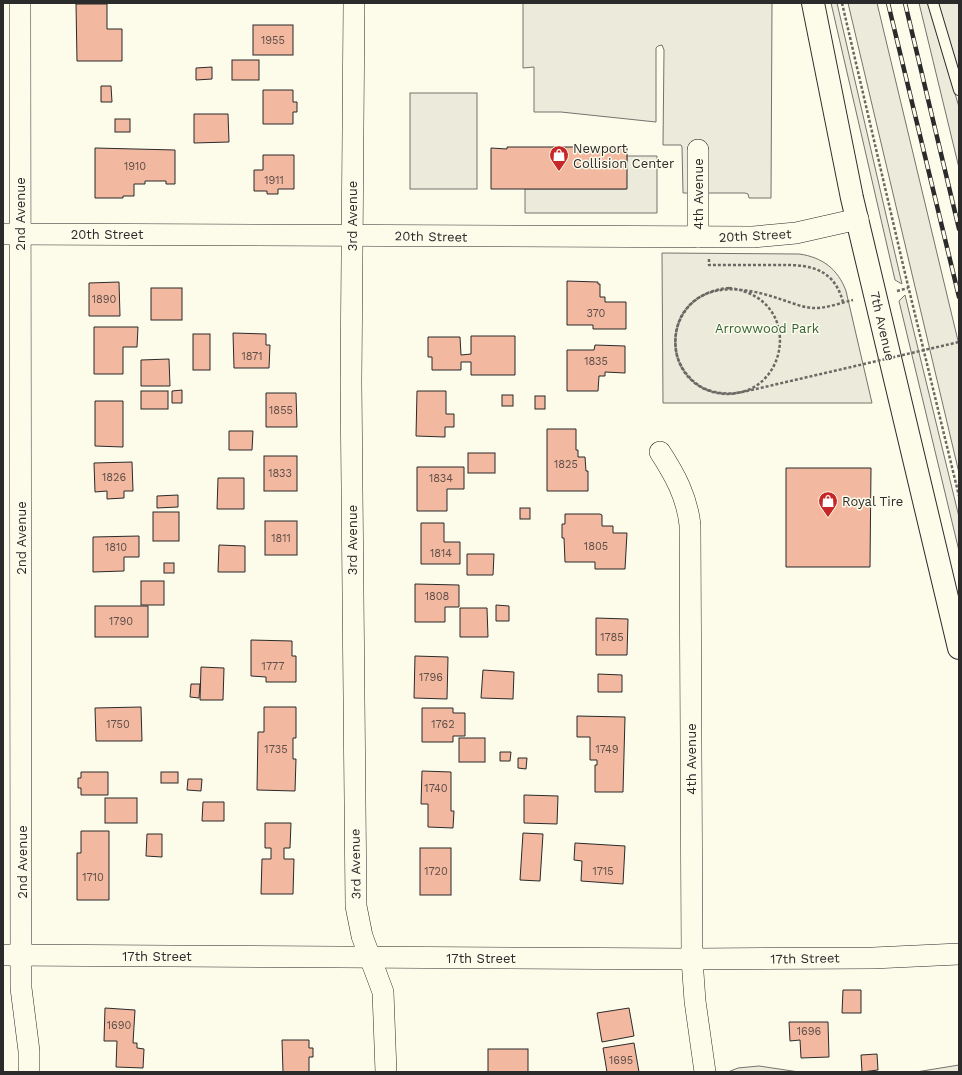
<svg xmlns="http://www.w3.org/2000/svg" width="962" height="1075" viewBox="0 0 962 1075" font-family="'Work Sans',sans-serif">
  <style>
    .green { fill: #ecebdb; stroke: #74746e }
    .parking { fill: #eceadb; stroke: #74746e }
    .building { fill: #f2b8a0; stroke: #2b2b2b }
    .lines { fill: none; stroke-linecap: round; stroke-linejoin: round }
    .service-casing { stroke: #2b2b2b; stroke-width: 12 }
    .minor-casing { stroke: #2b2b2b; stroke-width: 22 }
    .tertiary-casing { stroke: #2b2b2b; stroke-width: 24 }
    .path { stroke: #6a6964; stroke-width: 2.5; stroke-dasharray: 3 2; stroke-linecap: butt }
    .service { stroke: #fdfbea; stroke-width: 10 }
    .minor { stroke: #fdfbea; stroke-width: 21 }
    .tertiary { stroke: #fdfbea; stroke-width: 22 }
    .rail-casing { stroke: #2b2b2b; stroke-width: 4.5 }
    .rail { stroke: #fdfbea; stroke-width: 3; stroke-dasharray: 9; stroke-linecap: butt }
    .path-bridge { stroke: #6a6964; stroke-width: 2.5; stroke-dasharray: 3 2; stroke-linecap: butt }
    .labels { text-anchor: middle; stroke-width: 3; stroke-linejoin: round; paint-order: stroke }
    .number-label { font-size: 11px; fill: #5d4e48 }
    .poi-label { font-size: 13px; fill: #2b2b2b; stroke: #fdfbea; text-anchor: start }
    .street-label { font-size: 13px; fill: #2b2b2b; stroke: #fdfbea }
    .park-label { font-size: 13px; fill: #34623c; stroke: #fdfbea }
  </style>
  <rect width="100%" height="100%" fill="#fdfbea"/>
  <g class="green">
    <polygon points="831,3 837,3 902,284 895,280"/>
    <polygon points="848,3 877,3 959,345 959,473"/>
    <polygon points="919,3 928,3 959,107 959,168"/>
    <polygon points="938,3 959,3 959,73"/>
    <path d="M 662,253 L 799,254 C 822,257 838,269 846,291 L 872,403 L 663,403 Z"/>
    <polygon points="905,295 959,517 959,551 899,301"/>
    <polygon points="959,1065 959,1072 916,1072"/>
    <polygon points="759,1066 799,1072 728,1072 738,1068"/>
  </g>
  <g class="parking">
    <polygon points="523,3 772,3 771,198 749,198 748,194 745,193 683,193 682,147 681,145 663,145 664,50 662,45 658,46 656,48 656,122 561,112 534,112 534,67 523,68"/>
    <rect x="410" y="93" width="67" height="96"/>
    <polygon points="627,156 657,156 657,213 525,213 525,189 626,189"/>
  </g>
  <g class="building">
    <polygon points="76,4 107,4 107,29 122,29 122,61 77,61"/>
    <rect x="253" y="25" width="40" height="30"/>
    <rect x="232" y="60" width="27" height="20"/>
    <polygon points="212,67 212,79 196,80 196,68"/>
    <polygon points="101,86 111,86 112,102 101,102"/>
    <polygon points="263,90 293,90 293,102 297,102 297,112 293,112 293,124 263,124"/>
    <polygon points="194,114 228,114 229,142 194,143"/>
    <rect x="115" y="119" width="15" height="13"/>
    <polygon points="507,147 627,147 627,189 491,189 491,148 507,149"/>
    <polygon points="95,148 175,150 175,184 166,184 166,181 145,181 145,184 134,184 134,196 123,196 123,198 95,198"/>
    <polygon points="263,155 294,155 294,189 278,189 278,194 267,194 267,191 254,191 254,170 263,170"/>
    <polygon points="567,281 598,282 598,284 600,284 600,297 605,297 605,302 626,302 626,329 593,329 593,325 567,325"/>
    <polygon points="119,282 120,316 89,316 89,283"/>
    <rect x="151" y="288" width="31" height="32"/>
    <polygon points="94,327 138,327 137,347 123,347 123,374 94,374"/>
    <polygon points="233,333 266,334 266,345 270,345 269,368 234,368"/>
    <rect x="193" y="334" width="17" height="36"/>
    <polygon points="471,336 515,336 515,375 471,375 471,362 461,362 461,370 432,370 432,357 428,357 428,337 460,337 461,355 471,354"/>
    <polygon points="595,345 625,346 625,373 605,372 605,376 599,376 598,391 567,391 567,350 594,350"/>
    <polygon points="169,359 170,386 141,386 141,360"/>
    <polygon points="182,390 182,403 172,403 172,391"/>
    <rect x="141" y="391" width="27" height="18"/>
    <polygon points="417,391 446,391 446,414 454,414 454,427 445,427 445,437 416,436"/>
    <polygon points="266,393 296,393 297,427 266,427"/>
    <rect x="502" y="395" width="11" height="11"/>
    <rect x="535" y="396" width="10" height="13"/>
    <polygon points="95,401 123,401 123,447 95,446"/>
    <polygon points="547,429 576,429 576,450 578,450 578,457 585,457 586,471 588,471 588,491 547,491"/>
    <polygon points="229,431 253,431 252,450 229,450"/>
    <rect x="468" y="453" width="27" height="20"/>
    <rect x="264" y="456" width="33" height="35"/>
    <polygon points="132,462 133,491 124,491 124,498 107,499 107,491 95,492 94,463"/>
    <polygon points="417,467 464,467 464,489 447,489 447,511 417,511"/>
    <polygon points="786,468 871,468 870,567 786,567"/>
    <polygon points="218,478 244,478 244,509 217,509"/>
    <polygon points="178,495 178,507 157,508 157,496"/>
    <rect x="520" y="508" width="10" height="11"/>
    <rect x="153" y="512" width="26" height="29"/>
    <polygon points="565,514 600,514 602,515 602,526 613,526 613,533 627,533 625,569 595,569 595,562 565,562 564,538 562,538 562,524 565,524"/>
    <rect x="265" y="521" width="32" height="34"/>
    <polygon points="421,523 444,523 444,542 460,542 460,564 421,564"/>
    <polygon points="139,536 139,557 124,557 124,571 93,572 93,537"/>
    <polygon points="219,545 245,546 245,572 218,572"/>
    <polygon points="467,554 494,554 493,575 467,575"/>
    <rect x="164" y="563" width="10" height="10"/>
    <rect x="141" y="581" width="23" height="24"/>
    <polygon points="415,584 459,585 459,607 445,607 445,622 415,622"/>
    <polygon points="496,605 509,606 509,621 496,621"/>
    <rect x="95" y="606" width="53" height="31"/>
    <polygon points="460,608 487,608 488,637 460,637"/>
    <polygon points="596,618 628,619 627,655 596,655"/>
    <polygon points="251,640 292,641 292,656 296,656 296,682 266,682 266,677 251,676"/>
    <polygon points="415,656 448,657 447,699 414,698"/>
    <polygon points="201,667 224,668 223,700 200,700"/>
    <polygon points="483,670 514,672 513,699 481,698"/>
    <polygon points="598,674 622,675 622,692 598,692"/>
    <polygon points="191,684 200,684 199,698 190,697"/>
    <polygon points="141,707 142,741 96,741 95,708"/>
    <polygon points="264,707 296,707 296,738 293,738 293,759 296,759 295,791 257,790 258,732 264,732"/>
    <polygon points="422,708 453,708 453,713 465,713 465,736 453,736 453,742 422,742"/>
    <polygon points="577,716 625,717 623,792 595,792 595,765 597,765 597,760 590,760 590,737 577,737"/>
    <rect x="459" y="738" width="26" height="24"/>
    <polygon points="500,752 511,752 510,761 500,761"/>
    <polygon points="518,758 527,758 526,769 518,768"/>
    <polygon points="422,771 451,772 451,811 454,811 453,828 428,827 428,804 421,804"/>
    <polygon points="81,772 108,772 108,795 81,795 81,788 78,788 78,778 81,778"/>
    <rect x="161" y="772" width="17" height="11"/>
    <polygon points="188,779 202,779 201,791 187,790"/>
    <polygon points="524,795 558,796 557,824 524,823"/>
    <rect x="105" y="798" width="32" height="25"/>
    <polygon points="203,802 224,802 224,821 202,821"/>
    <polygon points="265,823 291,823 290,848 284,848 284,859 294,859 293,894 261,894 262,859 271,859 271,848 265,848"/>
    <polygon points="81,831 109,831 109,900 77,900 77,853 81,853"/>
    <polygon points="523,833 543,834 540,881 520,880"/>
    <polygon points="147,834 162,834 162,857 146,856"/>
    <polygon points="575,843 625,846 623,884 581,881 582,861 574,860"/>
    <rect x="420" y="848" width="31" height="47"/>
    <polygon points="843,990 861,990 861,1013 842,1013"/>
    <polygon points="105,1008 135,1010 133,1043 137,1043 137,1048 144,1049 143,1068 116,1067 117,1041 104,1041"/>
    <polygon points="629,1008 634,1036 602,1042 597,1013"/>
    <polygon points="789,1022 828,1022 829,1057 801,1058 800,1040 790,1041"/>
    <polygon points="282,1040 309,1040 309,1048 313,1048 313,1057 309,1057 309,1072 283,1072"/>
    <polygon points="634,1043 639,1072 607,1072 603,1048"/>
    <rect x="488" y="1049" width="40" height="23"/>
    <polygon points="877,1054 878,1070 862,1072 861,1055"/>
  </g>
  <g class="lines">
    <g class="service-casing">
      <polyline id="service" points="933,3 959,90"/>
    </g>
    <g class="minor-casing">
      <g id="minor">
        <polyline points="20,3 21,988 29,1051 29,1072"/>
        <polyline points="354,3 351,383 356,906 362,936 383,992 386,1072"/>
        <polyline points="3,234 753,237 796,233 858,219"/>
        <polyline points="698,237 698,150"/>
        <path d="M 660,452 C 675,475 687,497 690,525 L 692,959 L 695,1001 L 705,1072"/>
        <polyline points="3,955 692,959 873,958 959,954"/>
      </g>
    </g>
    <g class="tertiary-casing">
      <polyline id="tertiary" points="813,3 852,198 959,648"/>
    </g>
    <g class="path">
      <polyline points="842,3 904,269 959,496"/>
      <path d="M 709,259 L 709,265 C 727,265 746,265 765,265 C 799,265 832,261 843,302"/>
      <path d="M 729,288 C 811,298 786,412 711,391 C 696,387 683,373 678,359 C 673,344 675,325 684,312 C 706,280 748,288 780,299 C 790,302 801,307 812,308 C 825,309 840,303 853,300"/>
      <polyline points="897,291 908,288"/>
    </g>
    <use href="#service" class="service"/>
    <use href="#minor" class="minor"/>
    <use href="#tertiary" class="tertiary"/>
    <g class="rail-casing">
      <g id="rail">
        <polyline points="888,3 959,297"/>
        <polyline points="905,3 959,229"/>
      </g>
    </g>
    <use href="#rail" class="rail"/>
    <path class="path-bridge" d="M 729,288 C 656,294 660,391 726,394 C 736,394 746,391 756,389 L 959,342"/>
  </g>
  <defs>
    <g id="shop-pin" transform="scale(1)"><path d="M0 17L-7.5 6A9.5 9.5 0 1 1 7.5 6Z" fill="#c62828" stroke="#fdfbea"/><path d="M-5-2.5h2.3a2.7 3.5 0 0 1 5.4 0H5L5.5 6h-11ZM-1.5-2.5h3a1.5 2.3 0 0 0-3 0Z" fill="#fff"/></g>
  </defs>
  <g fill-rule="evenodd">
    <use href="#shop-pin" x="559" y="155"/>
    <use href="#shop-pin" x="828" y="501"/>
  </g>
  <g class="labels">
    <g class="number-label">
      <text x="273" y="44">1955</text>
      <text x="135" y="170">1910</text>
      <text x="274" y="184">1911</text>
      <text x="104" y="303">1890</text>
      <text x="596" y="317">370</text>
      <text x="252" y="360">1871</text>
      <text x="596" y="365">1835</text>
      <text x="281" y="414">1855</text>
      <text x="566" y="468">1825</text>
      <text x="280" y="477">1833</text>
      <text x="114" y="481">1826</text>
      <text x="441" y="482">1834</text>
      <text x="281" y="542">1811</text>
      <text x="596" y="550">1805</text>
      <text x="116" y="551">1810</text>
      <text x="441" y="557">1814</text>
      <text x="437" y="600">1808</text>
      <text x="121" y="625">1790</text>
      <text x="612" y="641">1785</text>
      <text x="273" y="670">1777</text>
      <text x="431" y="681">1796</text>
      <text x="118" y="728">1750</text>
      <text x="443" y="728">1762</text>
      <text x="276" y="753">1735</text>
      <text x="607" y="753">1749</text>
      <text x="436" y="792">1740</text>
      <text x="436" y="875">1720</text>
      <text x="603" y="875">1715</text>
      <text x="93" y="881">1710</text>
      <text x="119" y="1029">1690</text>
      <text x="809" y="1035">1696</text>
      <text x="621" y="1064">1695</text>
    </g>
    <g class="poi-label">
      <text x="573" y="153">Newport<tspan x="573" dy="15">Collision Center</tspan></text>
      <text x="842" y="506">Royal Tire</text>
    </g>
    <g class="street-label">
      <text transform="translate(698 194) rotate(-90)" y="5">4th Avenue</text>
      <text transform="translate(20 214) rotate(-90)" y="5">2nd Avenue</text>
      <text transform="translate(352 216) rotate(-90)" y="5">3rd Avenue</text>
      <text x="107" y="239">20th Street</text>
      <text transform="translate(755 235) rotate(-3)" y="5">20th Street</text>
      <text transform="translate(431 236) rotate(1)" y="5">20th Street</text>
      <text transform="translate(883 326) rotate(77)" y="5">7th Avenue</text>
      <text transform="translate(21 538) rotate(-90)" y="5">2nd Avenue</text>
      <text transform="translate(352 540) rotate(-90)" y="5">3rd Avenue</text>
      <text transform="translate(691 759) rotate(-90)" y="5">4th Avenue</text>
      <text transform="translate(22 862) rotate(-90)" y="5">2nd Avenue</text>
      <text transform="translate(355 864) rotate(-91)" y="5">3rd Avenue</text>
      <text x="157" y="961">17th Street</text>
      <text x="481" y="963">17th Street</text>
      <text transform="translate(805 958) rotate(-1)" y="5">17th Street</text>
    </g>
    <g class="park-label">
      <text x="767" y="333">Arrowwood Park</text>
    </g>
  </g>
  <rect width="962" height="1075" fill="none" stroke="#2b2b2b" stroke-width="8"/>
</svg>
